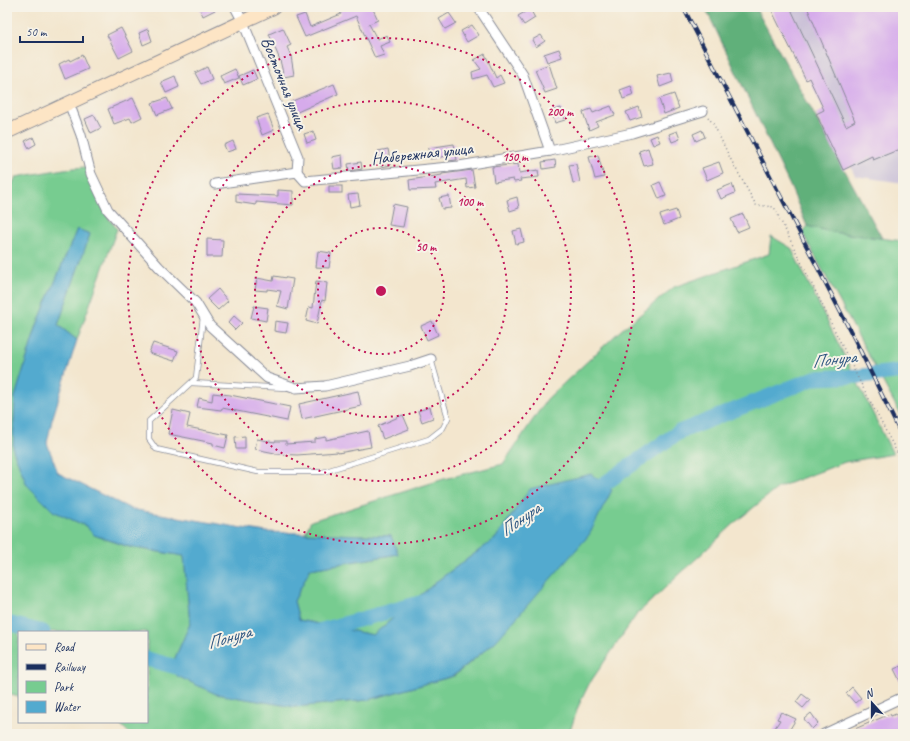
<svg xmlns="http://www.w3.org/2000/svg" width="910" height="741" viewBox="0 0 910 741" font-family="Caveat,sans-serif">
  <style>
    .industrial { fill: #c9bfd7 }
    .green { fill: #77cc90; stroke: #497e77 }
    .forest { fill: #61b07a; stroke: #3e706c }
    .water { fill: #52aacf; stroke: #366c96 }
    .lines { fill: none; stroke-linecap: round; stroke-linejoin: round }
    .river { stroke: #52aacf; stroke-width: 15 }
    .building { fill: #d6abeb }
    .service-casing { stroke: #878a96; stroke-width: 6 }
    .minor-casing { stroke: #878a96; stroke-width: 11 }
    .secondary-casing { stroke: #878a96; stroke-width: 15 }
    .path { stroke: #878a96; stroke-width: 1.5; stroke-dasharray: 1 3; stroke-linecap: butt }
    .service { stroke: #fff; stroke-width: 4.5 }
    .minor { stroke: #fff; stroke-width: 9 }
    .secondary { stroke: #fde5c5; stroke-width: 13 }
    .rail-casing { stroke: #1b2f5e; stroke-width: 4 }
    .rail { stroke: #f7f3e8; stroke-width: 2.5; stroke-dasharray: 8; stroke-linecap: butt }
    .ring { fill: none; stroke: #c2185b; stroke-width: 2; stroke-dasharray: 2 4 }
    .labels { text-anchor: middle; stroke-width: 4; stroke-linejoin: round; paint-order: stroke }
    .street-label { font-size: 17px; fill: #1b2f5e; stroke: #f7f3e8 }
    .water-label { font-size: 18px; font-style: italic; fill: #2c5480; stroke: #f7f3e8 }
    .centre { fill: #c2185b; stroke: #f7f3e8; stroke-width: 2 }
    .ring-label { font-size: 12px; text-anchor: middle; font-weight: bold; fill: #c2185b; stroke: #f7f3e8; stroke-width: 4; stroke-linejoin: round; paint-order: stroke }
  </style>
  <rect width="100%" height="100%" fill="#f7f3e8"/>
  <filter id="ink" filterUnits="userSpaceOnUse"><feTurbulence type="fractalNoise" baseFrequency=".025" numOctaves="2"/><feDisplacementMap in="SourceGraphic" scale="8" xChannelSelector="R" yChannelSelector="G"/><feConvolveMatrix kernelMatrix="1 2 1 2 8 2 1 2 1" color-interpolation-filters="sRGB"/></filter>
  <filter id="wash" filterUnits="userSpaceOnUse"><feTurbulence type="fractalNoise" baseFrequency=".012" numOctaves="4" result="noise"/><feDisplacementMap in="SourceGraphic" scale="16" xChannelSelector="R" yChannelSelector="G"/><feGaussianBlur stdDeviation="0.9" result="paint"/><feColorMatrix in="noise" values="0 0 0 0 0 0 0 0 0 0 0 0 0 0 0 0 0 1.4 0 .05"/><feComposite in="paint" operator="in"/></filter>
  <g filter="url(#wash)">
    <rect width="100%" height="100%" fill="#f3e6ce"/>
    <polygon class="industrial" points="787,7 903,7 903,183 855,176 792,31"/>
    <g class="green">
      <polygon points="85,167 105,213 117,229 77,340 58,325 90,234 77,229 37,325 15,397 13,450 27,485 53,511 86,526 94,535 129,547 184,556 190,624 175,658 216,694 295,707 368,700 454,676 496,641 512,515 495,539 441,578 373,635 299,620 294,601 310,569 398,554 391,536 305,533 311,521 444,479 503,464 547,399 620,331 674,287 769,254 771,236 791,248 893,454 845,462 779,487 738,520 637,614 589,684 578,707 569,734 130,734 118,722 147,722 147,632 19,632 19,697 7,694 7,194 16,177 64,169"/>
      <polygon points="807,226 832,232 903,241 903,419 803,234"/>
    </g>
    <polygon class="forest" points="705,7 755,7 882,238 832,232 807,226 791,188"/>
    <polygon class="water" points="77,229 90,234 58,325 77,340 52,420 47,443 58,473 131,509 266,532 391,536 398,554 310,569 294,601 299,620 373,635 441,578 495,539 530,489 591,474 612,490 589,535 496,641 453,676 368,700 295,707 216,694 177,676 175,658 190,624 184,556 130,547 94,535 86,526 53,511 27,485 13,450 15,397 37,325"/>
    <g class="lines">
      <g class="river">
        <polyline points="588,495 679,432 815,378 862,376 903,371"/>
        <polyline points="7,623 43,632"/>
        <polyline points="315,632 427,601"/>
        <polyline points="147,659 184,669 196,666"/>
      </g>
    </g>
    <g id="blocks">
      <g class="building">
        <polygon points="199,7 221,7 203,16"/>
        <polygon points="339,7 372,7 378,20 369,24 377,39 387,35 390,42 380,46 384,55 375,58 356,16 305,37 296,17 305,14 310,27 341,14"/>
        <polygon points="770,7 790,7 846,126 855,121 807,7 903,7 903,148 873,160 872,156 843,170 816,114 824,110 809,78 806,80"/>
        <polygon points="530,9 535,18 524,25 518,16"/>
        <polygon points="449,13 456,23 445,29 439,19"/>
        <polygon points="472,25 479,35 467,42 461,31"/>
        <polygon points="121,28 133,51 119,58 107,35"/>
        <polygon points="283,28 291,45 287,47 291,56 294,75 284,77 280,60 269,34"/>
        <polygon points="148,29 152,41 143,45 139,33"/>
        <polygon points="541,35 545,41 536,47 532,40"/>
        <polygon points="559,49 562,57 547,62 544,54"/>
        <polygon points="485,54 496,78 500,75 504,83 493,87 487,75 473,79 472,72 481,69 474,60"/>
        <polygon points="82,55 88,69 65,79 59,64 69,59 70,61"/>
        <polygon points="549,64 557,89 545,93 535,70"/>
        <polygon points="207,67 212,79 201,84 195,73"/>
        <polygon points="235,69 239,78 224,84 220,76"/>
        <polygon points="253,70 257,79 243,85 239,76"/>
        <polygon points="671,73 673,82 660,87 657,76"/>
        <polygon points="175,76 179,87 166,93 161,82"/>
        <polygon points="334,84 338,94 295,113 290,102"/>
        <polygon points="631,86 634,95 623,99 620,90"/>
        <polygon points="674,94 679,108 664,114 659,99"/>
        <polygon points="133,98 142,117 132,122 130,118 114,124 108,109"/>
        <polygon points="167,98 172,109 157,115 152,103"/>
        <polygon points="611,106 615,115 596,122 598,126 589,130 583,112 591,109 593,113"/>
        <polygon points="639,107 642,117 630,121 626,112"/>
        <polygon points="561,108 565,120 555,123 551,111"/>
        <polygon points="268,114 274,130 262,135 256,118"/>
        <polygon points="94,115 101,128 91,133 85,119"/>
        <polygon points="702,130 705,137 696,141 693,134"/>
        <polygon points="313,131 316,140 307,143 304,134"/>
        <polygon points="677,131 680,139 672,142 669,134"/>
        <polygon points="657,135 660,142 653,145 650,138"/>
        <polygon points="33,137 36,144 29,148 25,141"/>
        <polygon points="233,141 236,149 227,152 224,145"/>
        <polygon points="454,144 457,160 447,161 447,156 430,159 428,148"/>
        <polygon points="648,148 653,164 644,166 639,151"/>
        <polygon points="388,149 391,165 381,167 378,151"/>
        <polygon points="342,155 343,168 334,169 332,157"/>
        <polygon points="598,155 604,177 595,179 589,157"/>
        <polygon points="555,160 556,167 543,169 542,162"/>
        <polygon points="361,162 362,169 349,171 348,164"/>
        <polygon points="719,162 723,173 707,180 702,168"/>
        <polygon points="518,164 519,173 538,170 539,177 520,179 521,181 514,182 513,179 494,182 492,167"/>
        <polygon points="576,164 580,182 573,183 569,165"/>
        <polygon points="472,170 475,187 467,188 466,179 435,184 436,189 410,190 409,180 442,175 442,174"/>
        <polygon points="660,182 666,196 659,199 653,185"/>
        <polygon points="732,184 735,193 721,199 717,190"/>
        <rect x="329" y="186" width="13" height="7"/>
        <polygon points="278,190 293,191 293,205 256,202 256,205 236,202 236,194 278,196"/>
        <polygon points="358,194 360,205 350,207 348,195"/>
        <polygon points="449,196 451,208 442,209 439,198"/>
        <polygon points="517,197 519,208 510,211 507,200"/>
        <polygon points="393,204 407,207 403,227 389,225"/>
        <polygon points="676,210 679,219 664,225 660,215"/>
        <polygon points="743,214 749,227 737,232 731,219"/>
        <polygon points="521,229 524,242 516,244 513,231"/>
        <polygon points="207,239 223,240 222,257 207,257"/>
        <polygon points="318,251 331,253 329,268 316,267"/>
        <polygon points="274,276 293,279 288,309 277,306 281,291 267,289 267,291 255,290 257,278 273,281"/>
        <polygon points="316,281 327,283 325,301 322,300 317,324 306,321 309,307 313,308"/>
        <polygon points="218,289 228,301 218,310 207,299"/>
        <polygon points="254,306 268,308 266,321 251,318"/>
        <polygon points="234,316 242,323 235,330 228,323"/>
        <polygon points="275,321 288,323 286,333 274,331"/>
        <polygon points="432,321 438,335 427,340 421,326"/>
        <polygon points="153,343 178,351 174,361 149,353"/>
        <polygon points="358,391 361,406 302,419 299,404"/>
        <polygon points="213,393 230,395 290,407 287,421 222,408 221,410 197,407 199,398 212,401"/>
        <polygon points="430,407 433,418 422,422 418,411"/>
        <polygon points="173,410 190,414 187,427 228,435 225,448 213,445 213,443 168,434"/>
        <polygon points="403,415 409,429 383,439 378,426"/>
        <polygon points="368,431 371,447 338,453 338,452 297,455 275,454 275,453 255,449 257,439 275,442 275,441 286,441 286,444 315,442 315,439 326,437 326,440"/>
        <polygon points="245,436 245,449 236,449 235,437"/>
        <polygon points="901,666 903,671 903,687 894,669"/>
        <polygon points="852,687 861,698 855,703 846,693"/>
        <polygon points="802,694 810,700 803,708 796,702"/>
        <polygon points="781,712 796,719 787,734 771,734 780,720 777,719"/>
        <polygon points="811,713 818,723 812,729 804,719"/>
        <polygon points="890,714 891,716 896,714 903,731 896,734 843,734"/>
      </g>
    </g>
  </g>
  <g filter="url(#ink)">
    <use href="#blocks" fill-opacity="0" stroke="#878a96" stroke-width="1"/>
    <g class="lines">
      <g class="service-casing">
        <g id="service">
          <polyline points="203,317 196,378 149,421 149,439 156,449 258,472 323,472 429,439 443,428 448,418 431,359"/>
          <polyline points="192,383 286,388"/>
        </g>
      </g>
      <g class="minor-casing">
        <g id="minor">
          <polyline points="235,7 243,22 298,157 297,172"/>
          <polyline points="478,7 523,75 550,151"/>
          <polyline points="69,103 81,135 91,174 108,210 159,267 196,303 210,326 267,378 296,388 325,386 410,366 431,359"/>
          <polyline points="215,184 297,172 305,181 459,166 550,151 632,133 703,111"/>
          <polyline points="824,734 903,697"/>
        </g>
      </g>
      <g class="secondary-casing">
        <polyline id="secondary" points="7,132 274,7"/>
      </g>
      <polyline class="path" points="708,117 714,125 730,158 756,205 774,207 858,378 903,464"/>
      <use href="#service" class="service"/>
      <use href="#minor" class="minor"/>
      <use href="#secondary" class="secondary"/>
      <g class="rail-casing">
        <polyline id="rail" points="683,7 855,340 903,438"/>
      </g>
      <use href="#rail" class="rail"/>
    </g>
  </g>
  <g class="ring">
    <circle cx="381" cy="291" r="63"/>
    <circle cx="381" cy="291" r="126"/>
    <circle cx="381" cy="291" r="190"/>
    <circle cx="381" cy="291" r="253"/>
  </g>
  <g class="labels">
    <g class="street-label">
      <text transform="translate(285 83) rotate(68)" y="6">Восточная улица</text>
      <text transform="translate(422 153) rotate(-6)" y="6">Набережная улица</text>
    </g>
    <g class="water-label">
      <text transform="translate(834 359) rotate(-7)" y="6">Понура</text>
      <text transform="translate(520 519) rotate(-35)" y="6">Понура</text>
      <text transform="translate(229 637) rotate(-16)" y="6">Понура</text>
    </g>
  </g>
  <circle cx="381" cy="291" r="6" class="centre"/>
  <g class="ring-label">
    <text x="560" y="116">200 m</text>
    <text x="515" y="161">150 m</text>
    <text x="470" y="206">100 m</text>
    <text x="426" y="251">50 m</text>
  </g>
  <rect width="910" height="741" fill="none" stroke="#f7f3e8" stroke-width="24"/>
  <rect x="18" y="631" width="130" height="92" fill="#f7f3e8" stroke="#9fa5b1"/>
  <rect x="26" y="644" width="20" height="6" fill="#fde5c5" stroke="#9fa5b1"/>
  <text x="54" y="651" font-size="12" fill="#1b2f5e">Road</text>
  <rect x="26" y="664" width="20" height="6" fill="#1b2f5e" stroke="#9fa5b1"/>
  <text x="54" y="671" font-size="12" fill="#1b2f5e">Railway</text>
  <rect x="26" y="681" width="20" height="12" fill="#77cc90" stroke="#9fa5b1"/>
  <text x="54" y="691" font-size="12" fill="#1b2f5e">Park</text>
  <rect x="26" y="701" width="20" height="12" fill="#52aacf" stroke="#9fa5b1"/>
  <text x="54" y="711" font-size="12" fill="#1b2f5e">Water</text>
  <g transform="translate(872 703) rotate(339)" stroke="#f7f3e8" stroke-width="3" paint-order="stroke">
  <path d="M0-3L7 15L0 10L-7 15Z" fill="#1b2f5e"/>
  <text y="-6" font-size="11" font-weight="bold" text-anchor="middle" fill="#1b2f5e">N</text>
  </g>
  <path d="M20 36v6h63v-6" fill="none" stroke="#1b2f5e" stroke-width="2"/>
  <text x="26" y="36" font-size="12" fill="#1b2f5e" stroke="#f7f3e8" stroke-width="3" paint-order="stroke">50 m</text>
</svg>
